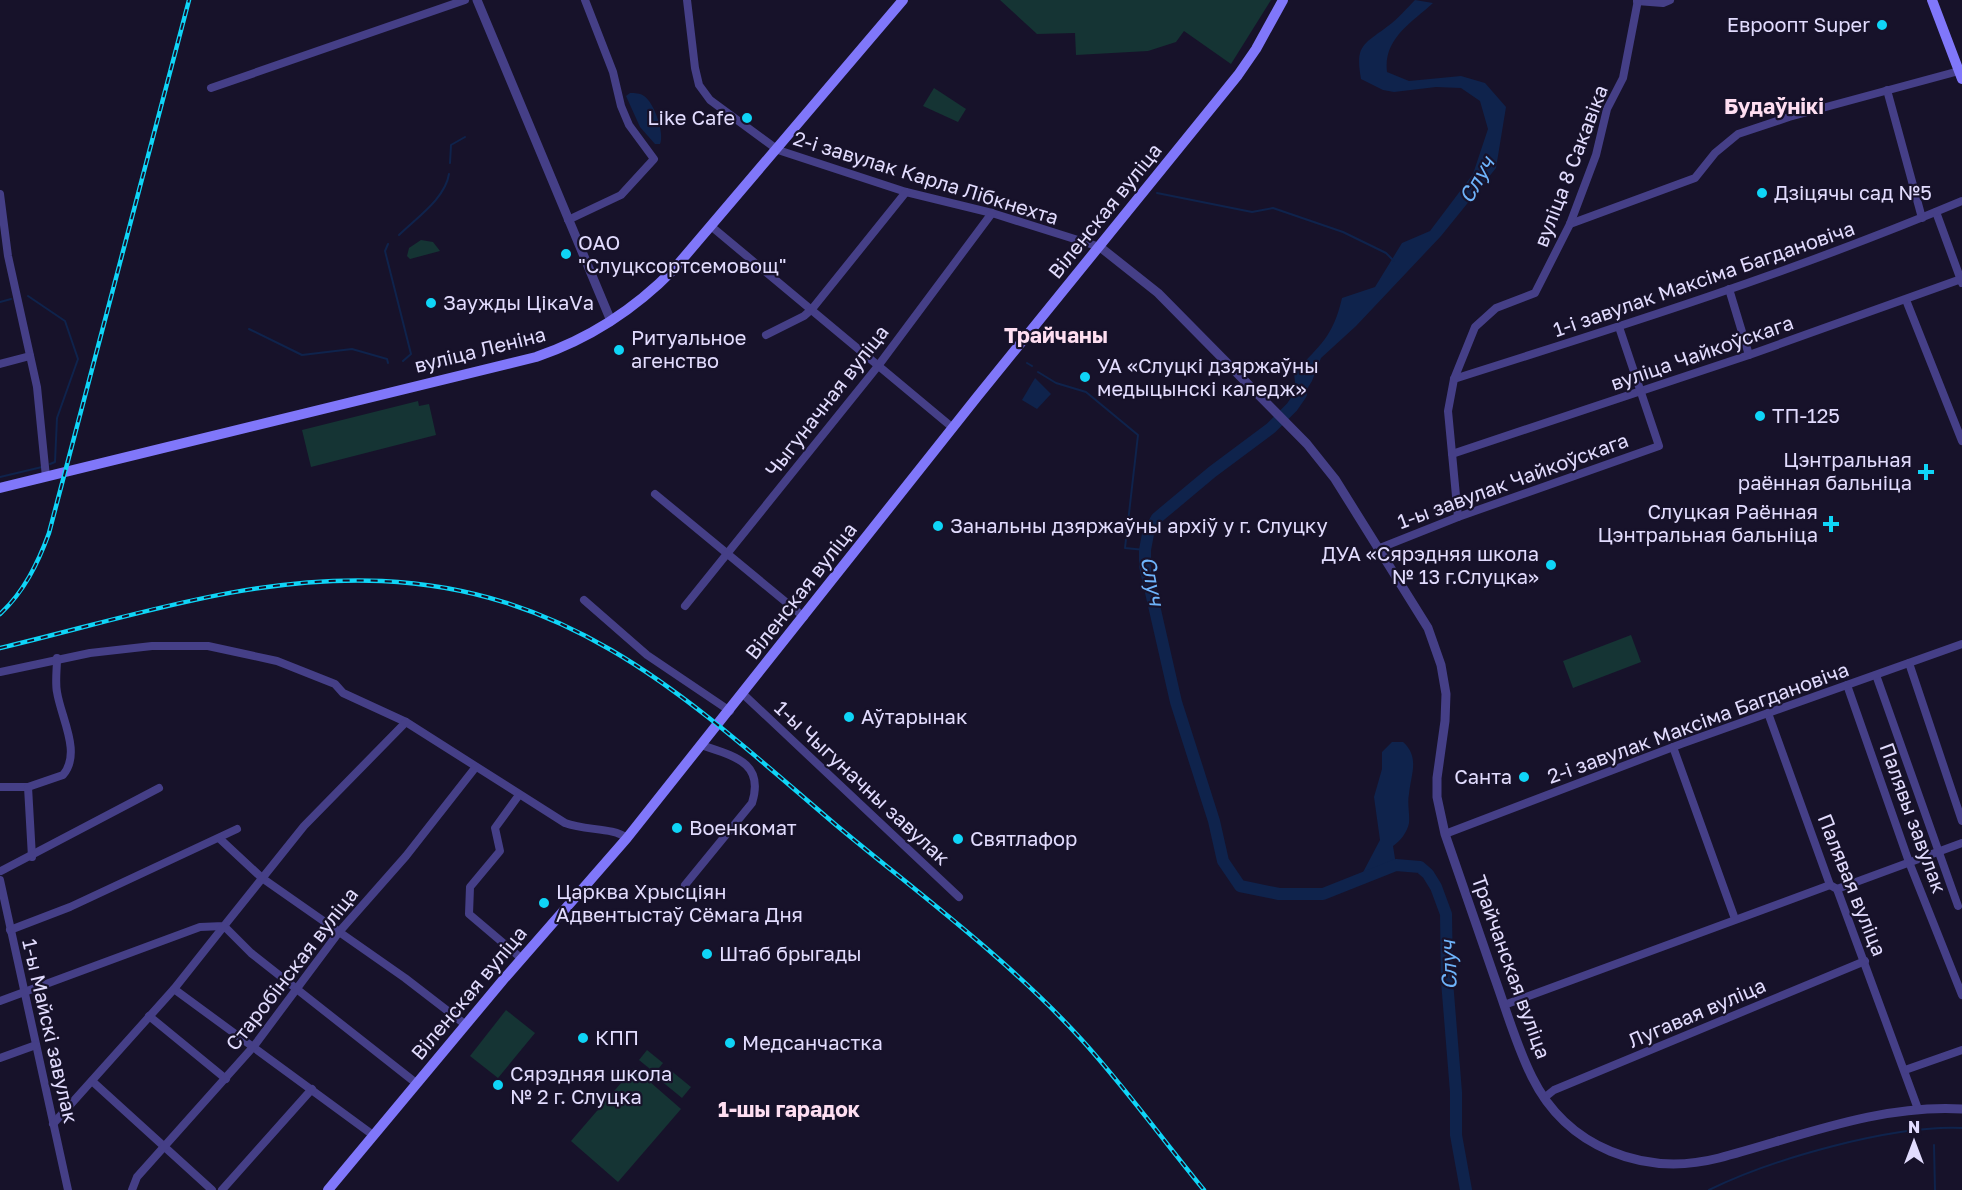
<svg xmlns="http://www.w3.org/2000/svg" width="1962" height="1190" viewBox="0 0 1962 1190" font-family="'Golos Text',sans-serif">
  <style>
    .green { fill: #153434 }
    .water { fill: #0f234c }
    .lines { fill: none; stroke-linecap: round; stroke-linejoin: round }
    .stream { stroke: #0f234c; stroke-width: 2 }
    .river { stroke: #0f234c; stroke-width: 12 }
    .minor { stroke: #453f87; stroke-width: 8 }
    .tertiary { stroke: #453f87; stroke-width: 9 }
    .secondary { stroke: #8077fa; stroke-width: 10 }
    .rail-casing { stroke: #0fd5f7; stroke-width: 4.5 }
    .rail { stroke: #17122a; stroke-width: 2; stroke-dasharray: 7; stroke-linecap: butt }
    .poi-dot { fill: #0fd5f7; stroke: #17122a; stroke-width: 2 }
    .labels { text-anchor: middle; stroke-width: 4.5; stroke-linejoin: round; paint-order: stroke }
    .poi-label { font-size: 20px; fill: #e2dcfe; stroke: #17122a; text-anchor: start }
    .street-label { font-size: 20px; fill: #e2dcfe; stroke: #17122a }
    .neighbourhood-label { font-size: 21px; font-weight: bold; fill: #fedef1; stroke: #17122a }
    .water-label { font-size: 21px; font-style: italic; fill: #6eb3fa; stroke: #17122a }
  </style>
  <rect width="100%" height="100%" fill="#17122a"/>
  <g class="green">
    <polygon points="1000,0 1271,0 1231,64 1184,31 1176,42 1148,51 1076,55 1075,33 1037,34"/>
    <polygon points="934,88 966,109 958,122 923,106"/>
    <polygon points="421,240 433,242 440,251 410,259 407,256 409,248"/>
    <polygon points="418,401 419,406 429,404 436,435 311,467 302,430"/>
    <polygon points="1631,635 1641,662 1573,688 1563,661"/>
    <polygon points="506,1010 535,1033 498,1078 470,1056"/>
    <polygon points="647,1050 663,1063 655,1073 639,1060"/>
    <polygon points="634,1068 681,1109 618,1182 571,1141"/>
    <polygon points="669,1069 691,1087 682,1098 660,1080"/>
  </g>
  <g class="water">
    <path d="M 1415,0 L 1433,3 C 1411,23 1383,39 1387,72 L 1409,81 L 1461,76 L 1485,83 L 1506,107 L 1496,168 L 1441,236 L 1356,326 L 1321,358 L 1312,381 L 1294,410 L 1287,405 L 1296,391 L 1294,373 C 1320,345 1333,337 1342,298 L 1375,287 L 1402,243 L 1430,231 L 1473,174 L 1488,129 L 1480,101 L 1461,88 L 1436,87 L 1394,92 L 1383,90 L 1361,79 C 1355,45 1363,45 1388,26 C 1398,19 1406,9 1415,0 Z"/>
    <path d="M 630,93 C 635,93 640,93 644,96 C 654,102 665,134 660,144 L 655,144 L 640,127 L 626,96 Z"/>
    <polygon points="1035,378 1051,394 1037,409 1022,400"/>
    <path d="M 1392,742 L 1403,742 C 1420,757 1411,774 1409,794 C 1407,804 1410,814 1409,823 C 1407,833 1400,841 1393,846 L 1396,865 L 1360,878 L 1380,840 L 1374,797 L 1382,769 L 1382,752 Z"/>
  </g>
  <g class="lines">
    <g class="stream">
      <polyline points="450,163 451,145 465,137"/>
      <polyline points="1157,193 1252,212 1273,208 1343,232 1386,253 1394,261"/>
      <path d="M 399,235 C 416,218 445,199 449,174"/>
      <polyline points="388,244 385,251 411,354 403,361"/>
      <polyline points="28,296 65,321 78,359 57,418 55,462 50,464"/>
      <polyline points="0,302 11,299"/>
      <polyline points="249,329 302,355 352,349 387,359 388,363"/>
      <polyline points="1027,363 1032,366"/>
      <polyline points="1038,372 1056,383 1086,392 1138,435 1125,548 1145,550"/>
      <polyline points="0,477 42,467"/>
      <polyline points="1934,1145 1935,1190"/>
      <path d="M 1709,1190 C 1772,1159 1891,1125 1962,1128"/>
    </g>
    <polyline class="river" points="1301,394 1292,407 1271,428 1212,472 1157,518 1148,534 1145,550 1145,566 1176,702 1214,821 1223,861 1240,886 1279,894 1323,894 1396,865 1420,867 1428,874 1436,887 1446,914 1447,981 1456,1092 1456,1135 1466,1190"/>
    <g class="minor">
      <polyline points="687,0 695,68 699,85 710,100 778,150 906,192 992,213 1100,247"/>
      <polyline points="1637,1 1663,3 1670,0"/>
      <polyline points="211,88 465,0"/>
      <polyline points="1887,90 1922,218"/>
      <polyline points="0,194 8,256 37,387 46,477"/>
      <polyline points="1936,212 1962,283"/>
      <polyline points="568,220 621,195 654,159 629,125 621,106 613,72 585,0"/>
      <polyline points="1570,224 1695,178 1715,153 1738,134 1789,117 1959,71"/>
      <polyline points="712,227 953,428"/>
      <polyline points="1729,289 1749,355"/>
      <polyline points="1906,300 1962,441"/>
      <polyline points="766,335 804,316 812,309 906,192"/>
      <polyline points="0,364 30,356"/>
      <path d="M 1454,379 C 1625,325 1796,271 1962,201"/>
      <polyline points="1452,454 1749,355 1961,279"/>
      <polyline points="655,494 804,617"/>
      <polyline points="1458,517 1448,411 1454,379 1475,327 1496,308 1535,293 1570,224 1596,155 1607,109 1623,78 1638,0"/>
      <polyline points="1380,548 1458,517 1659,446 1619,327"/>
      <polyline points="584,600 647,655 730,711"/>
      <polyline points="685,606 878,366 992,213"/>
      <polyline points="1909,663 1962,821"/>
      <path d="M 0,672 L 90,653 L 152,646 L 208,646 L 277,661 L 335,684 L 343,693 L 406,722 L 565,823 C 586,831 612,827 627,838"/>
      <polyline points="1876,675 1958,906"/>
      <polyline points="1847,685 1909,862 1962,995"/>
      <polyline points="743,694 959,897"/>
      <polyline points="1768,713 1830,885 1837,889 1918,1109"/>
      <polyline points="1673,747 1735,919"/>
      <polyline points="0,787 28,787 32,857"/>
      <path d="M 28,787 L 63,775 C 82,753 61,718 57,692 C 55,682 57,669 57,658"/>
      <polyline points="519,795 495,828 500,851 470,887 469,914 522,959"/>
      <polyline points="1445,834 1681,744 1962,644"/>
      <polyline points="220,839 262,878 405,978 466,1025"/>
      <polyline points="1,871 159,788"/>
      <polyline points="0,880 68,1190"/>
      <path d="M 685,885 L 752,803 C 765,762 733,756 701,745"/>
      <polyline points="1837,889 1962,843"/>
      <polyline points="10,930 70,907 237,829"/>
      <polyline points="174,989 373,1135"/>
      <polyline points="0,1001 200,927 224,926 304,826 406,722"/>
      <polyline points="1504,1005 1830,885"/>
      <polyline points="149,1016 226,1079"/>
      <polyline points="0,1058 36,1045"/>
      <polyline points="1905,1070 1962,1050"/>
      <polyline points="92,1081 212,1190"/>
      <polyline points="1544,1098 1554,1090 1865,961"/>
      <polyline points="53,1124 174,989 224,926 251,953 416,1083"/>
      <polyline points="132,1190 137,1177 254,1046 339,932 406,856 475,768"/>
      <polyline points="222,1190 312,1089"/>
    </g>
    <g class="tertiary">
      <polyline points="477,0 611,321"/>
      <path d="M 1100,247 L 1158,293 L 1307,444 L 1335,479 L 1428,628 L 1441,665 L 1446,694 L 1445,721 L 1437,778 L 1437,797 L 1445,834 C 1461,881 1478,929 1494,976 C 1506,1009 1516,1045 1532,1077 C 1567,1148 1644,1177 1719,1158 C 1799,1137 1879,1104 1962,1109"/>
    </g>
    <g class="secondary">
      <polyline points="1932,0 1962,79"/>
      <path d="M 0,488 L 536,357 C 589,339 635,309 674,269 L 903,0"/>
      <polyline points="328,1190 503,980 627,838 977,397 1238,75 1256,49 1283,0"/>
    </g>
    <g class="rail-casing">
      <g id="rail">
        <path d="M 0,614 C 24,592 38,563 49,533 L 189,0"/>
        <path d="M 0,648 C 127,618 250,575 382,581 C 579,590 696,706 836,825 C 919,894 1008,959 1081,1039 C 1124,1086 1163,1140 1204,1190"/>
      </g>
    </g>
    <use href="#rail" class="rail"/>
  </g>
  <g class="poi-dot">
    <circle cx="1882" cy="25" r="6"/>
    <circle cx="747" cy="118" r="6"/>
    <circle cx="1762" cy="193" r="6"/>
    <circle cx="566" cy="254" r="6"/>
    <circle cx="431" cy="303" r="6"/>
    <circle cx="619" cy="350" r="6"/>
    <circle cx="1085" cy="377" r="6"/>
    <circle cx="1760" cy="416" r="6"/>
    <path d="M1923 463h6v6h6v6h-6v6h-6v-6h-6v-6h6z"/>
    <path d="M1828 515h6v6h6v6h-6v6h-6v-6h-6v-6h6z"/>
    <circle cx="938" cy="526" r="6"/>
    <circle cx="1551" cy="565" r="6"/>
    <circle cx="849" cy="717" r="6"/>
    <circle cx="1524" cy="777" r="6"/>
    <circle cx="677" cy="828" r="6"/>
    <circle cx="958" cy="839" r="6"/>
    <circle cx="544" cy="903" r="6"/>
    <circle cx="707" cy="954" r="6"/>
    <circle cx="583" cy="1038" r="6"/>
    <circle cx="730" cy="1043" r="6"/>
    <circle cx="498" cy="1085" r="6"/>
  </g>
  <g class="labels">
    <g class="poi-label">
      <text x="1870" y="32" text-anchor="end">Евроопт Super</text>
      <text x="735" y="125" text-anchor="end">Like Cafe</text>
      <text x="1774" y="200">Дзіцячы сад №5</text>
      <text x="578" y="250">ОАО<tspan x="578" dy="23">"Слуцксортсемовощ"</tspan></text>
      <text x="443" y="310">Заужды ЦікаVа</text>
      <text x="631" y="345">Ритуальное<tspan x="631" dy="23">агенство</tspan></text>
      <text x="1097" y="373">УА «Слуцкі дзяржаўны<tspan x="1097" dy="23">медыцынскі каледж»</tspan></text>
      <text x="1772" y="423">ТП-125</text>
      <text x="1912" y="467" text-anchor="end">Цэнтральная<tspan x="1912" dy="23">раённая бальніца</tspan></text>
      <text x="1818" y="519" text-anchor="end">Слуцкая Раённая<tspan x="1818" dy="23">Цэнтральная бальніца</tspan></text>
      <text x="950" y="533">Занальны дзяржаўны архіў у г. Слуцку</text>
      <text x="1539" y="561" text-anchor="end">ДУА «Сярэдняя школа<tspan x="1539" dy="23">№ 13 г.Слуцка»</tspan></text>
      <text x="861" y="724">Аўтарынак</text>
      <text x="1512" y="784" text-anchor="end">Санта</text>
      <text x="689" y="835">Военкомат</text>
      <text x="970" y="846">Святлафор</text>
      <text x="556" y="899">Царква Хрысціян<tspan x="556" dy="23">Адвентыстаў Сёмага Дня</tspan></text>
      <text x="719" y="961">Штаб брыгады</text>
      <text x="595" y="1045">КПП</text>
      <text x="742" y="1050">Медсанчастка</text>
      <text x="510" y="1081">Сярэдняя школа<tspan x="510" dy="23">№ 2 г. Слуцка</tspan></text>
    </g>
    <g class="street-label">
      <text transform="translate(1571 166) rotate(-69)" y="7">вуліца 8 Сакавіка</text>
      <text transform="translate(926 178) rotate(17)" y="7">2-і завулак Карла Лібкнехта</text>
      <text transform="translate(1105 211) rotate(-51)" y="7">Віленская вуліца</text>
      <text transform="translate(1704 279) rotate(-19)" y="7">1-і завулак Максіма Багдановіча</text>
      <text transform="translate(480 350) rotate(-14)" y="7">вуліца Леніна</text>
      <text transform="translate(1702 353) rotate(-19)" y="7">вуліца Чайкоўскага</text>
      <text transform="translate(827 401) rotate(-52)" y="7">Чыгуначная вуліца</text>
      <text transform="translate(1513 481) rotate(-20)" y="7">1-ы завулак Чайкоўскага</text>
      <text transform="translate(801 591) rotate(-52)" y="7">Віленская вуліца</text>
      <text transform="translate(1698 723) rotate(-20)" y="7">2-і завулак Максіма Багдановіча</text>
      <text transform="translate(862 783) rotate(43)" y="7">1-ы Чыгуначны завулак</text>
      <text transform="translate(1913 818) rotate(70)" y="7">Палявы завулак</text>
      <text transform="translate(1852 885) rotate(68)" y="7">Палявая вуліца</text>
      <text transform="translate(1511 967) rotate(70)" y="7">Трайчанская вуліца</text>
      <text transform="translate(292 969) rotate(-52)" y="7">Старобінская вуліца</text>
      <text transform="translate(469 993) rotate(-50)" y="7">Віленская вуліца</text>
      <text transform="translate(1697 1013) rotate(-23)" y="7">Лугавая вуліца</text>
      <text transform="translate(50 1031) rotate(77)" y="7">1-ы Майскі завулак</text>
    </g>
    <g class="neighbourhood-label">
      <text x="1774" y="114">Будаўнікі</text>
      <text x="1056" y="343">Трайчаны</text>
      <text x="789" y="1117">1-шы гарадок</text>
    </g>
    <g class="water-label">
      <text transform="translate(1477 180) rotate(-60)" y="7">Случ</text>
      <text transform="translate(1152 581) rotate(79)" y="7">Случ</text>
      <text transform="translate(1449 965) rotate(-92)" y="7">Случ</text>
    </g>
  </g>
  <g transform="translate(1914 1142)" stroke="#17122a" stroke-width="4.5" paint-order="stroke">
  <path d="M0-4.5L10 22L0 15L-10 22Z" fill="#e2dcfe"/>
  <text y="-9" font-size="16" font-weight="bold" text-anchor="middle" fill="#e2dcfe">N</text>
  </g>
</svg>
